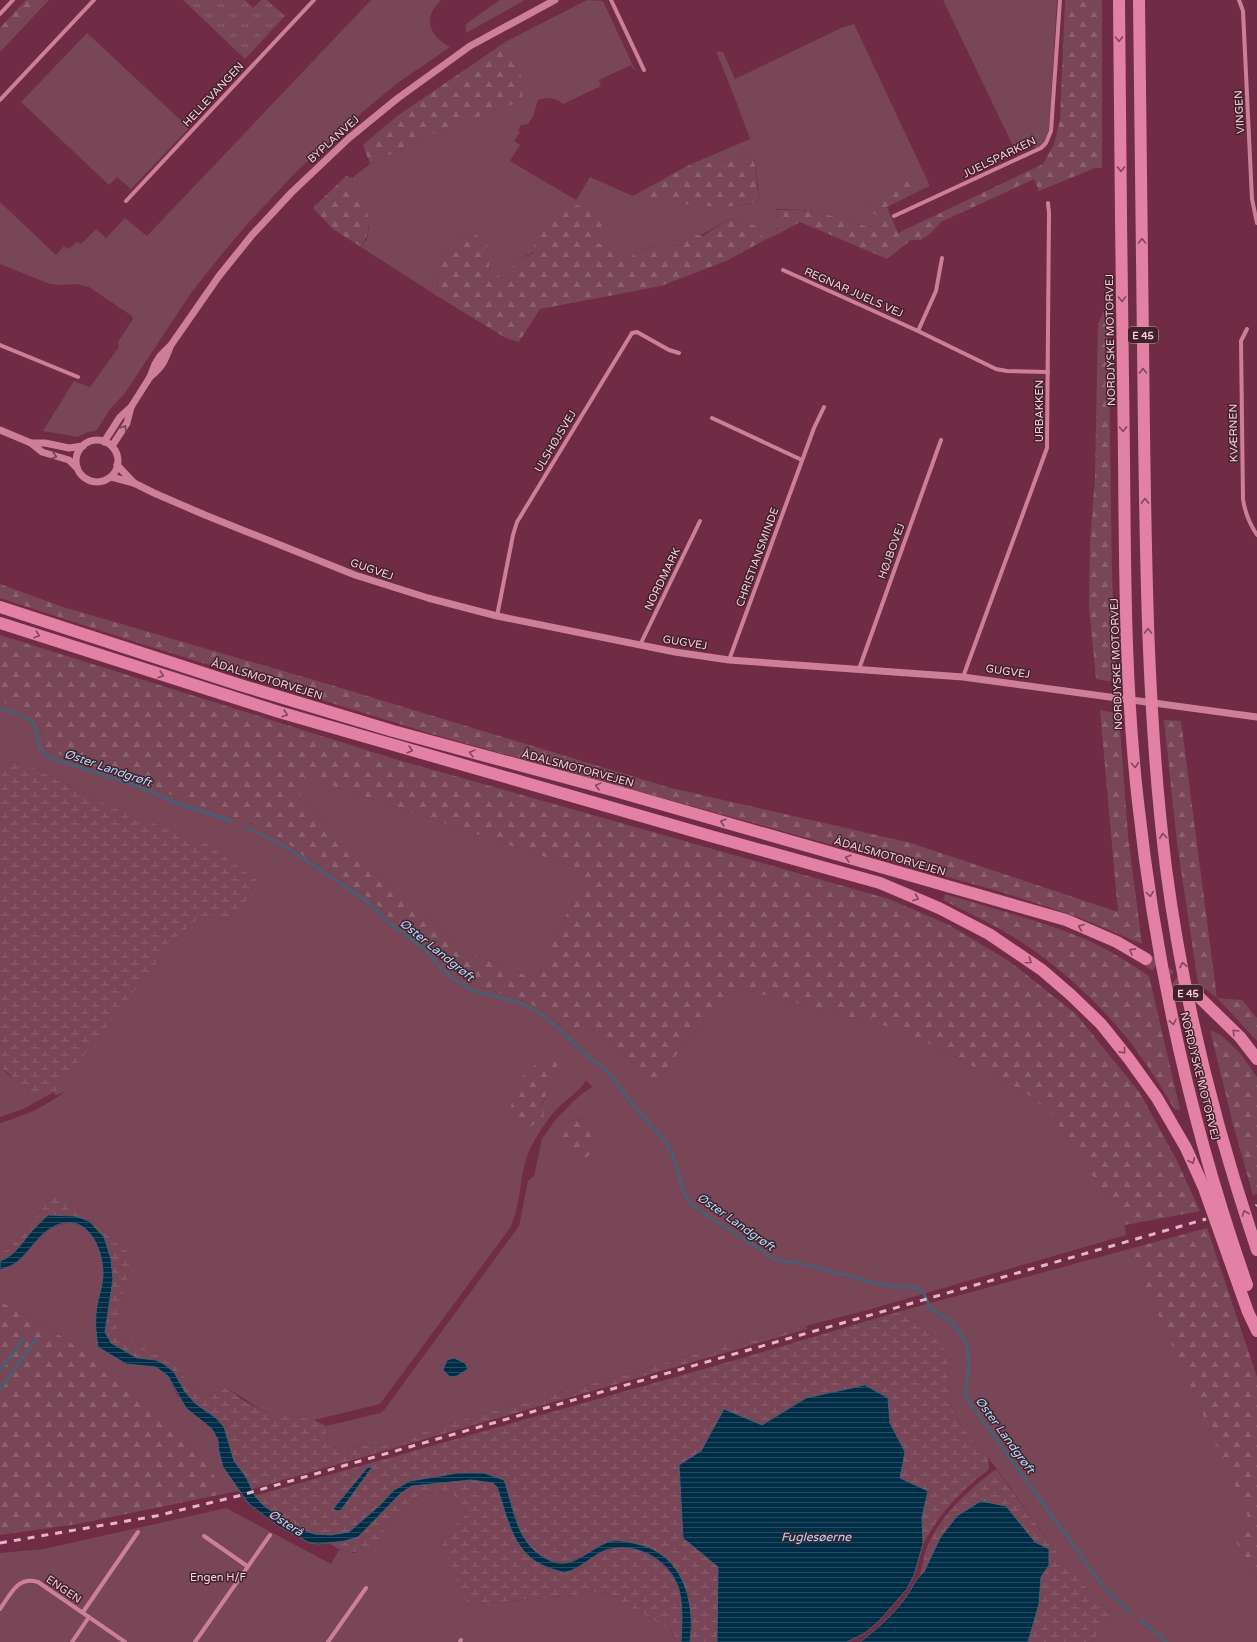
<svg xmlns="http://www.w3.org/2000/svg" width="1257" height="1642" viewBox="0 0 1257 1642" font-family="'Varela Round',sans-serif">
  <style>
    .green { fill: #794657; fill-rule: evenodd }
    .forest { fill: url(#forest-firs); fill-rule: evenodd }
    .wetland { fill: url(#wetland-marsh) }
    .park { fill: url(#park-tufts) }
    .water { fill: url(#water-rules); stroke: #4a5e73 }
    .lines { fill: none; stroke-linecap: round; stroke-linejoin: round }
    .stream { stroke: #4a5e73; stroke-width: 3 }
    .motorway-tunnel { stroke: #84435b; stroke-width: 12; stroke-dasharray: 12 6; stroke-linecap: butt }
    .minor { stroke: #cd7f98; stroke-width: 4 }
    .tertiary { stroke: #cd7f98; stroke-width: 7 }
    .motorway { stroke: #e281a3; stroke-width: 12 }
    .rail { stroke: #e4b5c4; stroke-width: 3; stroke-dasharray: 7 7; stroke-linecap: butt }
    .oneway { stroke: #81475c }
    .oneway2 { stroke: #724252 }
    .labels { text-anchor: middle; stroke-width: 3; stroke-linejoin: round; paint-order: stroke }
    .shield { fill: #41212c; stroke: #c199a6; stroke-width: 1 }
    .shield-label { font-size: 10px; font-weight: bold; fill: #f8cdda }
    .street-label { font-size: 11px; fill: #f8cdda; stroke: #41212c }
    .park-label { font-size: 11px; fill: #fbd4df; stroke: #41212c }
    .water-label { font-size: 12px; font-style: italic; fill: #addcfd; stroke: #41212c }
  </style>
  <defs>
    <pattern id="forest-firs" width="22" height="20" patternUnits="userSpaceOnUse"><rect width="22" height="20" fill="#794657"/><path d="M5 1l3.5 6h-7zM16 11l3.5 6h-7z" fill="#8d606f"/></pattern>
    <pattern id="wetland-marsh" width="20" height="14" patternUnits="userSpaceOnUse"><rect width="20" height="14" fill="#794657"/><path d="M1 5h8M5 5V1M11 12h8M15 12V8" fill="none" stroke="#8d606f"/></pattern>
    <pattern id="park-tufts" width="24" height="20" patternUnits="userSpaceOnUse"><rect width="24" height="20" fill="#794657"/><path d="M3 7l-1-3M5 7V3M7 7l1-3M15 17l-1-3M17 17v-4M19 17l1-3" fill="none" stroke="#8d606f"/></pattern>
    <pattern id="water-rules" width="6" height="5" patternUnits="userSpaceOnUse"><rect width="6" height="5" fill="#002e47"/><path d="M0 2.5h6" fill="none" stroke="#264b61"/></pattern>
  </defs>
  <rect width="100%" height="100%" fill="#702b45"/>
  <g class="green">
    <polygon points="44,0 49,0 0,52 0,47"/>
    <path d="M 371,0 L 441,0 C 422,18 429,36 450,47 L 399,82 L 366,109 L 299,169 L 249,222 L 221,255 L 191,293 L 125,393 L 111,408 L 96,431 L 87,432 L 78,437 L 43,431 L 74,381 L 90,387 L 119,347 L 118,342 L 133,319 L 132,316 L 89,287 L 76,284 L 61,285 L 50,284 L 0,264 L 0,202 L 56,255 L 64,246 L 69,249 L 76,242 L 81,244 L 96,229 L 106,238 L 125,218 L 147,236 Z"/>
    <polygon points="500,0 525,0 466,33 466,24"/>
    <path d="M 587,0 L 603,1 L 635,70 L 634,70 L 631,65 L 599,80 L 601,86 L 563,104 C 555,97 548,97 538,100 L 533,116 L 528,124 L 521,125 L 518,131 L 520,132 L 514,141 L 520,145 L 510,161 L 576,200 L 590,177 L 633,196 L 714,206 L 735,206 L 751,204 L 759,201 L 758,185 L 754,157 L 689,165 L 750,139 L 736,101 L 716,51 L 723,52 L 735,79 L 841,28 L 854,24 L 930,186 L 923,189 L 917,178 L 868,202 L 874,214 L 882,220 L 882,227 C 862,228 844,219 825,214 C 808,210 794,209 776,209 L 778,234 L 765,240 L 757,226 L 731,218 L 684,245 L 637,249 L 630,259 L 589,239 L 602,222 L 516,260 L 506,279 L 490,272 L 487,243 L 474,233 L 450,240 L 438,268 L 437,296 L 361,247 L 367,239 L 369,227 L 354,191 L 352,178 L 370,164 L 439,131 L 521,101 L 523,81 L 507,41 Z"/>
    <path d="M 943,0 L 1057,0 L 1049,128 C 1047,138 1044,144 1036,149 L 1030,138 L 1013,146 Z"/>
    <polygon points="87,33 189,128 131,189 117,177 109,185 21,102"/>
    <path d="M 0,701 L 33,715 L 39,724 L 44,746 L 137,780 L 183,800 L 256,825 L 293,847 L 302,855 L 372,900 L 390,918 L 428,946 L 441,962 L 472,985 L 511,996 L 541,1009 L 571,1034 L 584,1023 L 657,1082 L 686,1042 L 726,995 L 741,989 L 904,1031 L 1027,1094 L 1050,1112 L 1125,1225 L 1126,1235 L 868,1310 L 736,1344 L 717,1344 L 710,1349 L 636,1372 L 431,1428 L 417,1435 L 389,1444 L 337,1448 L 328,1446 L 326,1426 L 380,1413 L 384,1410 L 519,1226 L 528,1181 L 534,1176 L 542,1139 L 556,1119 L 579,1096 L 592,1087 L 586,1080 C 581,1091 567,1098 558,1108 C 548,1118 539,1132 532,1145 C 518,1171 523,1201 510,1228 L 380,1404 L 314,1420 L 263,1411 L 226,1387 L 204,1399 L 172,1363 L 115,1333 L 132,1256 L 57,1191 L 10,1247 L 0,1254 L 0,1123 C 23,1116 46,1107 65,1091 L 55,1096 L 54,1092 L 23,1109 L 0,1117 L 0,1067 L 11,1077 L 171,944 L 193,923 L 207,916 L 227,920 L 261,884 L 114,808 L 28,765 L 0,761 ZM 559,1071 L 540,1108 L 517,1093 L 522,1077 ZM 581,1118 L 598,1140 L 566,1122 Z"/>
    <polygon points="311,772 330,785 587,871 536,979 473,955 392,888 357,848 299,798"/>
    <path d="M 69,1223 C 77,1225 84,1225 90,1231 C 98,1241 104,1263 103,1275 C 102,1288 98,1300 96,1313 L 126,1364 L 156,1367 L 168,1376 L 177,1395 L 194,1415 L 203,1420 L 212,1429 L 218,1440 L 219,1452 L 232,1479 L 240,1491 L 228,1493 L 172,1422 L 59,1335 L 0,1301 L 0,1270 C 5,1268 13,1266 17,1262 C 37,1245 41,1227 69,1223 Z"/>
    <polygon points="1129,1249 1249,1516 1232,1535 1257,1578 1257,1642 1091,1642 1114,1616 1093,1595 1066,1565 988,1457 959,1423 952,1408 948,1385 949,1367 933,1336 901,1311"/>
    <polygon points="452,1493 467,1514 468,1605 606,1592 675,1633 674,1642 0,1642 0,1553 44,1549 226,1508 331,1564 339,1550 355,1553 384,1525 422,1494"/>
  </g>
  <g class="forest">
    <polygon points="26,0 44,0 0,47 0,28"/>
    <path d="M 1065,0 L 1102,0 L 1102,168 L 1095,168 L 1039,191 L 1034,179 L 941,222 L 931,233 L 921,240 L 911,240 L 887,259 L 800,222 L 778,234 L 776,210 C 793,209 807,210 825,214 C 844,219 862,228 881,227 L 882,220 L 874,214 L 868,202 L 897,186 L 917,177 L 923,189 L 887,207 L 898,233 L 1043,164 L 1054,144 L 1060,120 Z"/>
    <polygon points="507,41 523,81 522,101 439,131 370,164 363,145 397,116"/>
    <path d="M 754,157 L 759,201 C 721,214 672,201 633,196 L 689,165 Z"/>
    <path d="M 346,176 L 352,178 L 354,191 L 363,196 C 368,215 373,230 361,247 L 333,229 L 313,208 Z"/>
    <polygon points="578,205 593,212 602,222 599,237 590,239 630,259 637,249 684,245 689,234 703,236 731,218 757,226 765,240 726,261 661,286 540,309 519,342 506,338 437,296 438,268 450,240 474,233 487,243 490,272 506,279 516,260 534,253 535,239 556,212"/>
    <polygon points="1108,301 1112,574 1116,682 1096,679 1089,606 1090,544 1095,477 1098,324"/>
    <polygon points="0,584 63,607 331,685 671,788 911,843 1118,912 1100,710 1119,714 1128,836 1142,944 1078,917 998,891 432,734 151,647 0,598"/>
    <path d="M 0,635 L 395,759 L 889,899 L 949,925 L 1009,961 L 1076,1014 L 1140,1093 L 1176,1159 L 1200,1211 L 1125,1225 L 1050,1112 L 1027,1094 L 904,1031 L 741,989 L 726,995 L 686,1042 L 657,1082 L 584,1023 L 571,1034 L 541,1009 L 511,996 L 472,985 L 441,962 L 428,946 L 390,918 L 372,900 L 302,855 L 293,847 L 256,825 L 183,800 L 137,780 L 52,752 L 44,746 L 39,724 L 33,715 L 0,701 ZM 311,773 L 330,785 L 587,871 L 536,979 L 473,955 L 392,888 L 357,848 L 299,798 Z"/>
    <polygon points="1164,720 1181,721 1217,998 1242,1000 1257,1018 1257,1041 1217,998 1198,983 1177,843"/>
    <path d="M 945,894 C 991,908 1038,920 1083,938 C 1106,948 1128,962 1149,976 L 1180,1109 L 1175,1110 C 1163,1090 1151,1070 1137,1051 C 1109,1013 1068,974 1029,947 C 1002,928 972,915 943,900 Z"/>
    <polygon points="1210,1030 1221,1035 1240,1053 1257,1077 1257,1194 1253,1195 1233,1124"/>
    <polygon points="543,1058 556,1062 559,1071 540,1107 544,1110 543,1120 527,1128 507,1116 522,1077"/>
    <polygon points="582,1118 598,1140 584,1163 561,1149 559,1135 566,1122"/>
    <polygon points="1207,1228 1257,1377 1257,1578 1232,1535 1248,1516 1129,1249"/>
    <polygon points="0,1301 59,1335 132,1385 172,1422 228,1493 78,1524 0,1535"/>
  </g>
  <g class="wetland">
    <polygon points="0,761 28,765 114,808 207,844 262,884 227,920 207,916 193,923 171,944 55,1092 32,1092 0,1067"/>
    <polygon points="57,1191 132,1256 115,1333 172,1363 204,1399 226,1387 244,1401 263,1411 314,1420 326,1426 328,1446 337,1448 389,1444 417,1435 431,1428 636,1372 710,1349 717,1344 736,1344 806,1326 807,1329 252,1489 246,1477 234,1461 224,1427 216,1418 196,1404 185,1392 174,1372 164,1364 156,1360 137,1358 111,1343 105,1332 108,1311 104,1237 75,1216 33,1229 15,1253 7,1259 0,1261 0,1254 10,1247"/>
    <path d="M 901,1311 L 933,1336 L 946,1352 L 949,1367 L 948,1385 L 952,1408 L 959,1423 L 988,1457 L 989,1469 C 959,1493 942,1510 923,1544 L 922,1517 L 928,1491 L 900,1478 L 905,1452 L 890,1423 L 888,1398 L 865,1385 L 806,1398 L 762,1425 L 724,1409 L 701,1451 L 679,1465 L 683,1538 L 718,1567 L 717,1642 L 690,1642 L 692,1625 L 688,1593 L 664,1556 L 612,1541 L 599,1547 L 581,1557 L 565,1563 L 552,1561 L 536,1553 L 522,1536 L 504,1480 L 458,1473 L 394,1490 L 379,1506 L 349,1532 L 331,1535 L 314,1534 L 301,1529 L 281,1519 L 263,1505 L 254,1496 L 718,1365 Z"/>
    <path d="M 996,1469 L 1066,1565 L 1093,1595 L 1114,1616 L 1091,1642 L 1028,1642 L 1039,1604 L 1041,1577 L 1049,1565 L 1035,1542 L 1006,1506 L 920,1575 C 923,1565 924,1554 928,1545 C 942,1513 969,1490 996,1469 Z"/>
    <path d="M 471,1480 L 493,1483 L 497,1487 C 506,1513 512,1545 536,1562 C 544,1568 555,1570 565,1573 C 578,1565 591,1556 605,1551 C 635,1539 670,1561 679,1590 C 683,1605 682,1626 681,1642 L 674,1642 L 675,1633 L 606,1592 L 468,1605 L 440,1540 L 467,1514 L 452,1493 L 422,1494 L 384,1525 L 383,1540 C 360,1551 352,1559 329,1543 L 345,1541 L 358,1537 L 401,1493 L 412,1486 Z"/>
  </g>
  <polygon class="park" points="183,0 245,0 253,8 261,0 267,0 285,16 245,59"/>
  <g class="water">
    <path d="M 48,1215 L 75,1216 L 89,1221 L 104,1237 L 111,1259 L 113,1279 L 105,1332 L 111,1343 L 137,1358 L 156,1360 L 164,1364 L 174,1372 L 185,1392 L 196,1404 L 216,1418 L 224,1427 L 234,1461 L 246,1477 L 255,1496 L 263,1505 L 282,1519 L 301,1529 L 314,1534 L 331,1535 L 349,1532 L 379,1506 L 394,1490 L 410,1481 L 458,1473 L 484,1473 L 504,1480 C 515,1511 516,1546 551,1561 C 574,1571 592,1545 612,1541 C 620,1540 629,1542 637,1544 C 682,1553 696,1601 690,1642 L 681,1642 C 682,1626 683,1606 679,1590 C 671,1560 636,1541 606,1550 C 592,1555 581,1569 566,1572 C 560,1573 541,1565 535,1561 C 511,1545 506,1512 497,1487 L 493,1483 L 471,1480 L 412,1486 L 401,1493 L 358,1537 L 345,1541 L 319,1544 L 310,1543 L 278,1526 L 249,1504 L 223,1467 L 219,1452 L 218,1440 L 212,1429 L 186,1408 L 168,1376 L 156,1367 L 126,1364 L 98,1347 C 96,1335 95,1324 96,1313 C 97,1300 103,1287 103,1274 C 103,1249 88,1213 57,1225 C 39,1232 31,1251 17,1262 C 12,1266 5,1268 0,1270 L 0,1261 C 15,1256 22,1242 32,1231 C 37,1225 43,1220 48,1215 Z"/>
    <polygon points="454,1358 465,1363 468,1369 457,1376 450,1377 443,1370 447,1360"/>
    <polygon points="865,1385 888,1398 890,1423 905,1452 900,1478 928,1491 922,1517 923,1544 914,1575 907,1589 879,1621 865,1633 847,1642 717,1642 718,1567 683,1538 679,1465 701,1451 724,1409 762,1425 806,1398"/>
    <polygon points="373,1466 341,1510 337,1511 333,1509 367,1468"/>
    <path d="M 981,1501 L 1006,1506 L 1035,1542 L 1049,1549 L 1049,1565 L 1041,1577 L 1039,1604 L 1028,1642 L 860,1642 C 877,1629 893,1615 906,1597 C 912,1589 916,1578 924,1572 L 940,1538 L 957,1516 Z"/>
  </g>
  <g class="lines">
    <g class="stream">
      <polyline points="0,709 13,712 29,719 34,725 40,749 48,757 134,785 182,805 232,821"/>
      <polyline points="244,826 281,844 344,885 369,903 388,922 425,949 441,968 455,980 472,990 523,1004 544,1015 583,1052 607,1071 635,1107 665,1141 672,1153 683,1190 690,1203 712,1219 763,1251 773,1259 808,1265 875,1283 892,1286 917,1288 923,1292 931,1309 952,1322 960,1332 967,1346 969,1365 965,1393 968,1400 1103,1586 1130,1612"/>
      <polyline points="1,1370 23,1339"/>
      <polyline points="0,1389 36,1339"/>
      <polyline points="1141,1620 1166,1642"/>
    </g>
    <polyline class="motorway-tunnel" points="1146,959 1192,992"/>
    <g class="minor">
      <polyline points="611,0 644,70"/>
      <polyline points="1239,0 1243,11 1252,199 1257,223"/>
      <polyline points="0,14 13,0"/>
      <polyline points="0,100 94,0"/>
      <polyline points="126,201 314,0"/>
      <polyline points="894,216 1041,148 1046,143 1051,131 1060,0"/>
      <polyline points="783,270 918,331 996,369 1007,371 1048,372"/>
      <path d="M 1247,329 L 1241,341 L 1243,499 C 1245,513 1249,523 1257,535"/>
      <polyline points="918,331 936,291 942,258"/>
      <polyline points="0,345 78,377"/>
      <polyline points="712,418 802,460"/>
      <polyline points="497,616 513,535 517,522 632,333 637,332 669,350 679,353"/>
      <polyline points="640,645 700,521"/>
      <polyline points="729,660 814,428 824,407"/>
      <polyline points="859,669 941,440"/>
      <polyline points="963,677 1047,448 1049,213 1048,203"/>
      <polyline points="204,1536 247,1566"/>
      <path d="M 0,1609 C 11,1594 17,1576 38,1582 L 125,1642"/>
      <polyline points="83,1612 138,1532"/>
      <polyline points="72,1642 89,1617"/>
      <polyline points="195,1642 270,1535"/>
      <polyline points="328,1642 366,1588"/>
      <polyline points="460,1642 461,1640"/>
    </g>
    <g class="tertiary">
      <path d="M 150,377 C 162,367 165,361 170,347"/>
      <polyline points="0,430 31,443 42,452 69,460 77,468"/>
      <circle cx="97" cy="461" r="21"/>
      <polyline points="104,442 120,417 131,407"/>
      <polyline points="31,443 45,443 69,448 83,446"/>
      <polyline points="112,446 127,423 131,407 150,377 155,364 160,356 171,345 219,276 252,235 291,193 349,138 398,98 470,46 555,0"/>
      <polyline points="117,465 134,483"/>
      <polyline points="111,477 134,483 154,493 205,515 355,575 428,598 497,616 675,652 729,660 963,677 1257,717"/>
    </g>
    <g class="motorway">
      <path d="M 1119,0 C 1120,152 1122,305 1124,457 C 1125,572 1125,688 1138,802 C 1156,967 1192,1129 1247,1285"/>
      <path d="M 1139,0 C 1141,144 1142,287 1144,431 C 1146,577 1148,723 1166,868 C 1183,998 1215,1126 1257,1250"/>
      <polyline points="0,607 237,684 393,731 615,791 1066,920 1117,942 1146,959"/>
      <polyline points="0,623 279,712 714,837 880,883 939,908 989,934 1042,970 1071,995 1101,1024 1129,1059 1157,1098 1186,1148 1204,1188 1248,1312 1257,1331"/>
      <polyline points="1198,996 1240,1037 1257,1059"/>
    </g>
    <g class="rail">
      <polyline points="1256,1206 1257,1205"/>
      <polyline points="0,1543 156,1516 238,1496 1206,1219"/>
    </g>
  </g>
  <defs><path id="oneway-chevron" d="M-2-3.5L2.5 0L-2 3.5" fill="none" stroke-width="1.6" stroke-linecap="round" stroke-linejoin="round"/></defs>
  <g class="oneway">
    <use href="#oneway-chevron" transform="translate(1119 39) rotate(89)"/>
    <use href="#oneway-chevron" transform="translate(1121 169) rotate(89)"/>
    <use href="#oneway-chevron" transform="translate(1142 241) rotate(-91)"/>
    <use href="#oneway-chevron" transform="translate(1122 299) rotate(89)"/>
    <use href="#oneway-chevron" transform="translate(1143 371) rotate(-91)"/>
    <use href="#oneway-chevron" transform="translate(1123 429) rotate(89)"/>
    <use href="#oneway-chevron" transform="translate(1145 501) rotate(-91)"/>
    <use href="#oneway-chevron" transform="translate(1148 631) rotate(-91)"/>
    <use href="#oneway-chevron" transform="translate(37 635) rotate(18)"/>
    <use href="#oneway-chevron" transform="translate(161 675) rotate(18)"/>
    <use href="#oneway-chevron" transform="translate(285 714) rotate(16)"/>
    <use href="#oneway-chevron" transform="translate(410 750) rotate(16)"/>
    <use href="#oneway-chevron" transform="translate(472 753) rotate(-165)"/>
    <use href="#oneway-chevron" transform="translate(1135 765) rotate(85)"/>
    <use href="#oneway-chevron" transform="translate(598 786) rotate(-165)"/>
    <use href="#oneway-chevron" transform="translate(723 822) rotate(-164)"/>
    <use href="#oneway-chevron" transform="translate(1163 836) rotate(-97)"/>
    <use href="#oneway-chevron" transform="translate(848 858) rotate(-164)"/>
    <use href="#oneway-chevron" transform="translate(1150 894) rotate(82)"/>
    <use href="#oneway-chevron" transform="translate(916 898) rotate(23)"/>
    <use href="#oneway-chevron" transform="translate(1081 927) rotate(-157)"/>
    <use href="#oneway-chevron" transform="translate(1132 951) rotate(-151)"/>
    <use href="#oneway-chevron" transform="translate(1029 961) rotate(35)"/>
    <use href="#oneway-chevron" transform="translate(1183 965) rotate(-101)"/>
    <use href="#oneway-chevron" transform="translate(1173 1022) rotate(77)"/>
    <use href="#oneway-chevron" transform="translate(1235 1032) rotate(-135)"/>
    <use href="#oneway-chevron" transform="translate(1123 1051) rotate(50)"/>
    <use href="#oneway-chevron" transform="translate(1192 1161) rotate(66)"/>
    <use href="#oneway-chevron" transform="translate(1245 1213) rotate(-109)"/>
  </g>
  <g class="oneway2">
    <use href="#oneway-chevron" transform="translate(124 428) rotate(-58)"/>
    <use href="#oneway-chevron" transform="translate(54 456) rotate(17)"/>
  </g>
  <g class="labels">
    <g class="shield">
      <rect x="1128" y="327" width="30" height="16" rx="3"/>
      <rect x="1173" y="985" width="30" height="16" rx="3"/>
    </g>
    <g class="shield-label">
      <text x="1143" y="339">E 45</text>
      <text x="1188" y="997">E 45</text>
    </g>
    <g class="street-label">
      <text transform="translate(213 94) rotate(-47)" y="4">HELLEVANGEN</text>
      <text transform="translate(1239 112) rotate(-93)" y="4">VINGEN</text>
      <text transform="translate(333 139) rotate(-42)" y="4">BYPLANVEJ</text>
      <text transform="translate(999 157) rotate(-26)" y="4">JUELSPARKEN</text>
      <text transform="translate(854 292) rotate(24)" y="4">REGNAR JUELS VEJ</text>
      <text transform="translate(1110 340) rotate(-91)" y="4">NORDJYSKE MOTORVEJ</text>
      <text transform="translate(1039 411) rotate(-90)" y="4">URBAKKEN</text>
      <text transform="translate(1233 433) rotate(-91)" y="4">KVÆRNEN</text>
      <text transform="translate(555 441) rotate(-59)" y="4">ULSHØJSVEJ</text>
      <text transform="translate(891 551) rotate(-70)" y="4">HØJBOVEJ</text>
      <text transform="translate(757 557) rotate(-70)" y="4">CHRISTIANSMINDE</text>
      <text transform="translate(372 569) rotate(19)" y="4">GUGVEJ</text>
      <text transform="translate(662 579) rotate(-64)" y="4">NORDMARK</text>
      <text transform="translate(685 642) rotate(9)" y="4">GUGVEJ</text>
      <text transform="translate(1116 664) rotate(-92)" y="4">NORDJYSKE MOTORVEJ</text>
      <text transform="translate(1008 671) rotate(8)" y="4">GUGVEJ</text>
      <text transform="translate(267 679) rotate(17)" y="4">ÅDALSMOTORVEJEN</text>
      <text transform="translate(578 768) rotate(15)" y="4">ÅDALSMOTORVEJEN</text>
      <text transform="translate(890 856) rotate(16)" y="4">ÅDALSMOTORVEJEN</text>
      <text transform="translate(1200 1076) rotate(76)" y="4">NORDJYSKE MOTORVEJ</text>
      <text transform="translate(64 1589) rotate(34)" y="4">ENGEN</text>
    </g>
    <g class="park-label">
      <text x="218" y="1581">Engen H/F</text>
    </g>
    <g class="water-label">
      <text transform="translate(108 768) rotate(19)" y="4">Øster Landgrøft</text>
      <text transform="translate(437 950) rotate(39)" y="4">Øster Landgrøft</text>
      <text transform="translate(736 1222) rotate(35)" y="4">Øster Landgrøft</text>
      <text transform="translate(1005 1435) rotate(54)" y="4">Øster Landgrøft</text>
      <text transform="translate(286 1523) rotate(33)" y="4">Østerå</text>
      <text x="816" y="1541">Fuglesøerne</text>
    </g>
  </g>
</svg>
